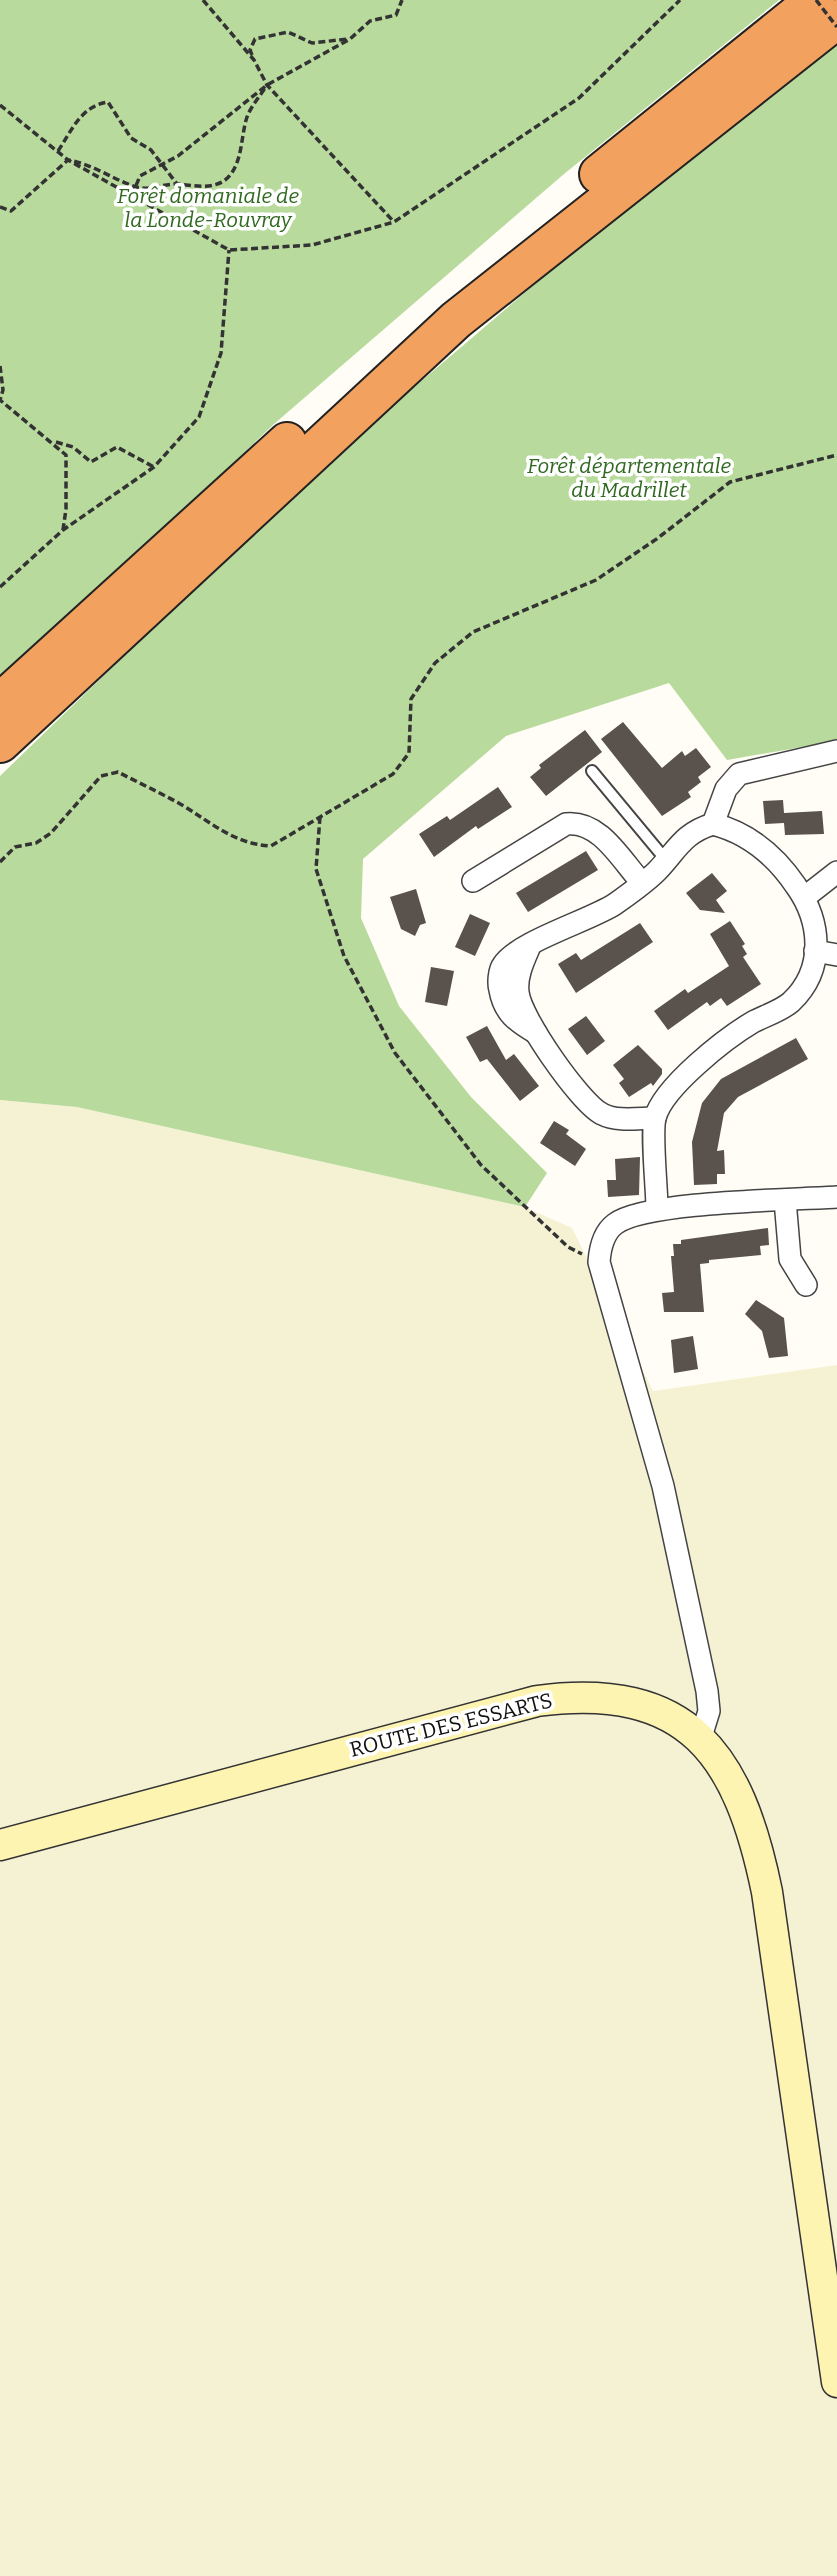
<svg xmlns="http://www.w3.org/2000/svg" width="837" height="2576" viewBox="0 0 837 2576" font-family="Bitter,serif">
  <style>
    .farmland { fill: #f5f2d4 }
    .forest { fill: #b9da9d }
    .building { fill: #59524d }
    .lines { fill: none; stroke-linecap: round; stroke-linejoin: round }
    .lane-casing { stroke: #444; stroke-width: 14 }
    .street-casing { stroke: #444; stroke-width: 24 }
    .secondary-casing { stroke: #333; stroke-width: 33 }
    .highway-casing { stroke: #222; stroke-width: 42 }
    .path { stroke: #333; stroke-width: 3.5; stroke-dasharray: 7 3.5; stroke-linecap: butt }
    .lane { stroke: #fff; stroke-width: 10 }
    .street { stroke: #fff; stroke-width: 21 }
    .secondary { stroke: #fdf4b1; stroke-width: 30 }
    .highway { stroke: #f2a15f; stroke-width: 38 }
    .path-bridge { stroke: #333; stroke-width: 3.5; stroke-dasharray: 7 3.5; stroke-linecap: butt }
    .labels { text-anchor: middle; stroke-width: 7; stroke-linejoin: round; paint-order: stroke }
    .park-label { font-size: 21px; font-style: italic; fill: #306920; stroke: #fff }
    .street-label { font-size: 21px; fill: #111; stroke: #fff }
  </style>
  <rect width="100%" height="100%" fill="#fffdf5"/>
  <polygon class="farmland" points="0,1100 77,1107 525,1207 572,1228 653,1391 837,1365 837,2576 0,2576"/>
  <g class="forest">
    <polygon points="0,0 779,0 564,174 274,424 0,685"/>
    <polygon points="837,42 837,741 727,760 669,683 506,736 363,859 361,918 399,1006 471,1097 547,1173 525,1207 77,1107 0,1100 0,776 311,475 609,221"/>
  </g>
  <g class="building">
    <polygon points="623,722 662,768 682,751 685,756 696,748 711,767 698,777 701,782 688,792 691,797 662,816 601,739"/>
    <polygon points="585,730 602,752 546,796 530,777 541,768 539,765"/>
    <polygon points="498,787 512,807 478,829 476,826 434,857 419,834 447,816 450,820"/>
    <polygon points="783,800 784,813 822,811 824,834 785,835 784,823 765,824 763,801"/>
    <polygon points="586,851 598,870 528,912 516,893"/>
    <polygon points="712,873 727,891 716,900 725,913 700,910 686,893"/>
    <polygon points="416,889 426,923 420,925 415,936 401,929 390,897"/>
    <polygon points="470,914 490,923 475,956 455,947"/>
    <polygon points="730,921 745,944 742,946 747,954 743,957 761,984 727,1006 721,998 710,1006 707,1002 668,1030 654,1011 685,989 688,993 729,966 710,934"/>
    <polygon points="640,923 653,942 576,993 558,964 576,953 581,960"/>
    <polygon points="431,967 454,971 447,1006 425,1002"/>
    <polygon points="586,1016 605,1041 587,1055 568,1029"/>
    <polygon points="487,1026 506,1060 514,1054 539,1086 520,1101 487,1059 480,1062 466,1037"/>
    <polygon points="796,1038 808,1059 738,1097 724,1113 717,1151 724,1150 725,1174 717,1174 717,1184 694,1185 692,1142 702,1103 721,1079"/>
    <polygon points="638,1045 662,1069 662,1074 653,1086 651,1083 629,1097 619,1083 624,1079 613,1065"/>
    <polygon points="554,1121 569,1130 566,1134 586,1149 575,1166 540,1143"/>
    <polygon points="640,1157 639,1195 608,1197 607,1180 616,1180 615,1159"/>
    <polygon points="768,1228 769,1245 760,1246 761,1255 709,1260 709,1263 700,1264 704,1312 664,1312 662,1293 674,1292 671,1256 674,1256 673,1244 681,1244 681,1240"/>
    <polygon points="756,1300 784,1318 788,1356 769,1358 762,1331 745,1314"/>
    <polygon points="693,1336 698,1369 674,1373 671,1340"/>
  </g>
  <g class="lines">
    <g class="lane-casing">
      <polyline id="lane" points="592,771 666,860"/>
    </g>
    <g class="street-casing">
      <g id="street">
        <polyline points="713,824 726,789 739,774 837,751"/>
        <path d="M 473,881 L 566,824 C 600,820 621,860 642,883"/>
        <polyline points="805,897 837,872"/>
        <path d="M 530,946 C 524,960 516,976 518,992 C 520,1017 580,1103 602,1114 C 617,1122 639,1118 655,1118"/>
        <polyline points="815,951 837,955"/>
        <path d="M 536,1033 C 517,1022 504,1013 500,990 C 498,984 499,970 503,965 C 517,942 591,920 615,904 C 629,894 645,883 657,871 C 677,850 683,833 713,824"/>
        <polyline points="785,1200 790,1259 806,1285"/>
        <path d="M 657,1209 C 657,1189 651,1134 655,1118 C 663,1087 726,1038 753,1022 C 764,1016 781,1011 791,1002 C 826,969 821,921 796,886 C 775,855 749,833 713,824"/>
        <path d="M 700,1740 L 709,1711 L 707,1691 L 663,1486 L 599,1262 C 600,1248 603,1233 615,1224 C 645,1201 792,1200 837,1197"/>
      </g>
    </g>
    <g class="secondary-casing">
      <path id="secondary" d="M 0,1845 L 537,1701 C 689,1681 739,1755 767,1892 L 837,2382"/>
    </g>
    <g class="highway-casing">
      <g id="highway">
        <polyline points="599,174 815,0"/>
        <polyline points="0,703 287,442"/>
        <polyline points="0,743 456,320 837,19"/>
      </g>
    </g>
    <g class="path">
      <polyline points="203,0 254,60 267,85 394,222"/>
      <polyline points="252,55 250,50 255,39 288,32 312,43 348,39"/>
      <polyline points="0,105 68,160 229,250 312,245 394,222 579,98 680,0"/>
      <path d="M 58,151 C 72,130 81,106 108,102 L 131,138 L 151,150 L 177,184"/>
      <polyline points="132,195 140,176 178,156 267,85 350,39 370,21 396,15 402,0"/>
      <path d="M 0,207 L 11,211 L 68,160 C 92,164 111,178 133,186 C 149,192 161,184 176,184 C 193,185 218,192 231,174 C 243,157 241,135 247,117 C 251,106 261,95 267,85"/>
      <polyline points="0,366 3,390 0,400 66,455 66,509 63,530"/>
      <polyline points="56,442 73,447 91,462 117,447 154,467"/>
      <polyline points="0,587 63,530 154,467 199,417 221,353 229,250"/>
      <polyline points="320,817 316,869 344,956 395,1053 481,1165 568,1247 582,1254"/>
      <path d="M 0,862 L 15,847 L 36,843 L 51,833 L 101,776 L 118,772 C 139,783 161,793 182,805 C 212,823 234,844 271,846 L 393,774 L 409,753 L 411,699 L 435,663 L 473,632 L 596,580 L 658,538 L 730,482 L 837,455"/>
    </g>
    <use href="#lane" class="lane"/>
    <use href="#street" class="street"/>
    <use href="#secondary" class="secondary"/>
    <use href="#highway" class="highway"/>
    <polyline class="path-bridge" points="816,0 837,27"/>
  </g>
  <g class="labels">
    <g class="park-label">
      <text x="208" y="203">Forêt domaniale de<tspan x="208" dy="24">la Londe-Rouvray</tspan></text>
      <text x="629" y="473">Forêt départementale<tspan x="629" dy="24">du Madrillet</tspan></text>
    </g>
    <g class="street-label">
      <text transform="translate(451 1725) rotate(-14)" y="7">ROUTE DES ESSARTS</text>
    </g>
  </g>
</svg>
